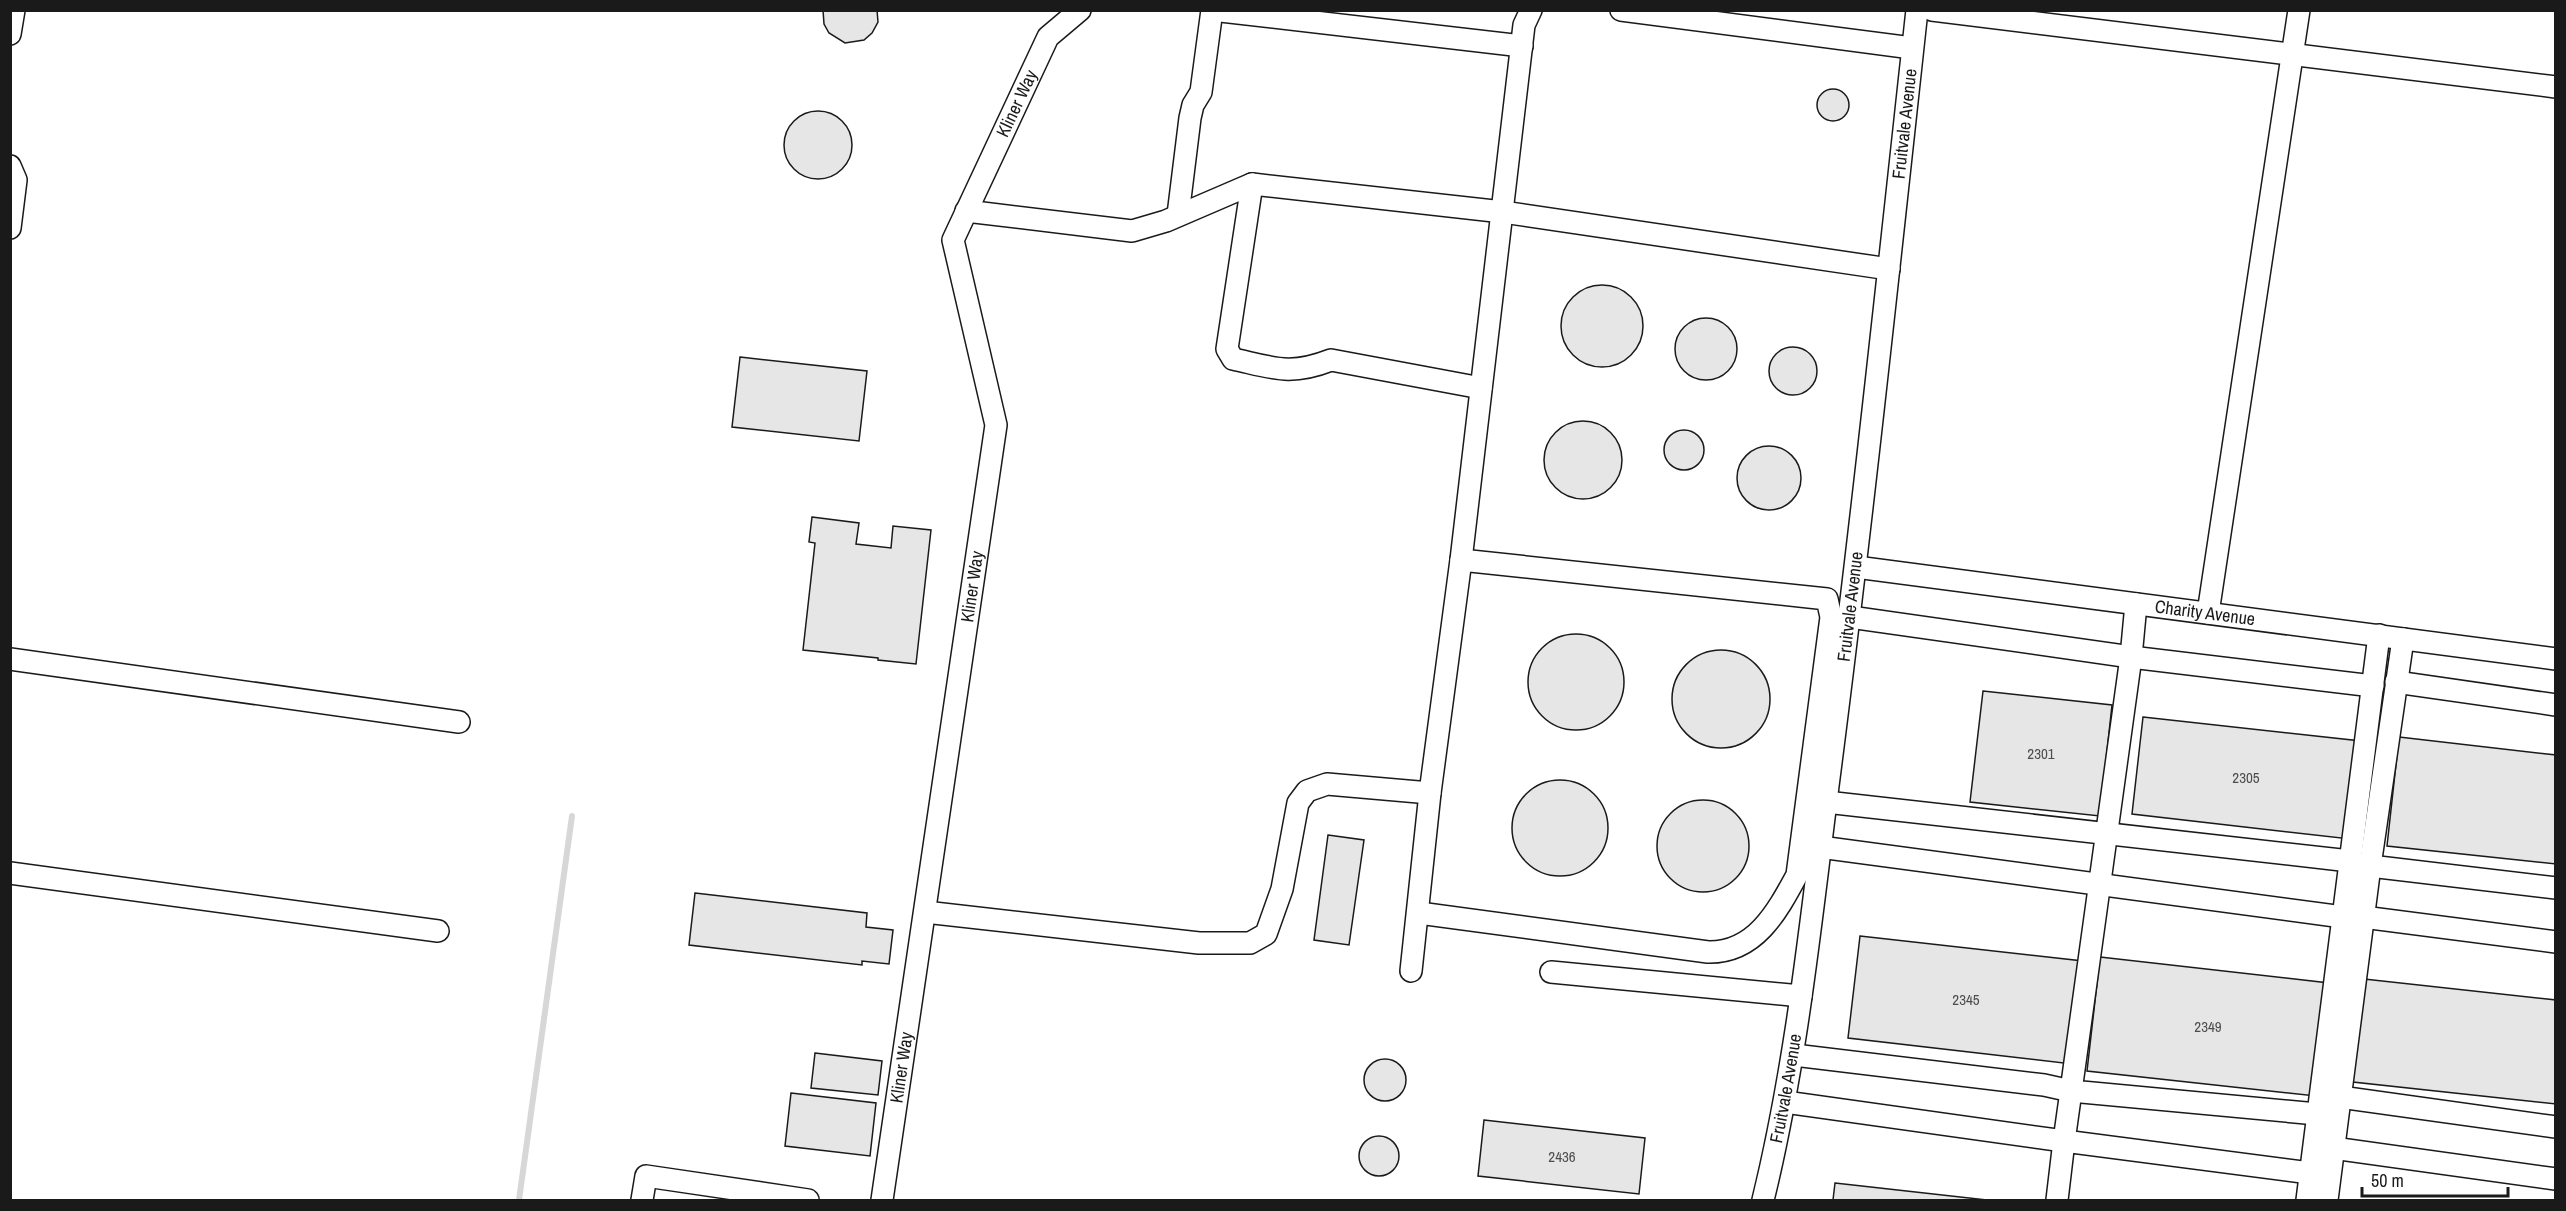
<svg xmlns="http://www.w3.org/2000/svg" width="2566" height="1211" viewBox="0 0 2566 1211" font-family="'Archivo Narrow',sans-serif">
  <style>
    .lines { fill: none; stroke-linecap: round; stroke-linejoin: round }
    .stream { stroke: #d7d7d7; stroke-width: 6 }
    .building { fill: #e6e6e6; stroke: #1a1a1a; stroke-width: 1.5 }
    .minor-casing { stroke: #1a1a1a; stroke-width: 24 }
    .minor { stroke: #fff; stroke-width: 21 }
    .labels { text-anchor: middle; stroke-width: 4.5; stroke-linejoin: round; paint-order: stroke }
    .number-label { font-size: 15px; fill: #4d4d4d }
    .street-label { font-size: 18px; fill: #1a1a1a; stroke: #fff }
  </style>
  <rect width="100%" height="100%" fill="#fff"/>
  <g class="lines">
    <polyline class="stream" points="519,1200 572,816"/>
  </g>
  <g class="building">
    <polygon points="823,10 877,10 878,22 872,33 864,40 845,43 829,33 824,24"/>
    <circle cx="1833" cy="105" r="16"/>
    <circle cx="818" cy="145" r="34"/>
    <circle cx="1602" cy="326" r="41"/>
    <circle cx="1706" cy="349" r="31"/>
    <circle cx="1793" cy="371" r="24"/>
    <polygon points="740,357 867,371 859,441 732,427"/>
    <circle cx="1583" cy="460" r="39"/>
    <circle cx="1684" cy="450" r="20"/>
    <circle cx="1769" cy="478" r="32"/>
    <polygon points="812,517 859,523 856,544 891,548 893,526 931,530 916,664 878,660 878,658 803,650 815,543 809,542"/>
    <circle cx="1576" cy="682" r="48"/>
    <circle cx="1721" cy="699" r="49"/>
    <polygon points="1983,691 2112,705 2100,816 1970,802"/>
    <polygon points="2143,717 2361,741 2350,839 2132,814"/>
    <polygon points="2399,737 2556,755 2556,864 2387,846"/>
    <circle cx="1560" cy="828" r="48"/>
    <circle cx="1703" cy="846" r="46"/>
    <polygon points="1328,835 1364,840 1349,945 1314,940"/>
    <polygon points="695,893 867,913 866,927 893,930 889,964 862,961 862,965 689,945"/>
    <polygon points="1860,936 2083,961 2072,1064 1848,1038"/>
    <polygon points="2100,957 2329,983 2316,1096 2087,1071"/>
    <polygon points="2364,979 2556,1000 2556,1104 2353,1082"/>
    <polygon points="815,1053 882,1061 878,1095 811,1088"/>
    <circle cx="1385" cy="1080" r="21"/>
    <polygon points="791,1093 876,1103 870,1156 785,1146"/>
    <polygon points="1484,1120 1645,1138 1639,1194 1478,1176"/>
    <circle cx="1379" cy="1156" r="20"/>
    <polygon points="1835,1183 1987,1200 1833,1200"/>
  </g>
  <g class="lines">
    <g class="minor-casing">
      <g id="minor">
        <polyline points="1212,10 1522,46"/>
        <polyline points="1621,10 1912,48"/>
        <polyline points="1932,10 2556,87"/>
        <polyline points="10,34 14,10"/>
        <polyline points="10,166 16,180 10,228"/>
        <path d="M 1252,184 L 1227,349 L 1233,359 C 1274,368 1290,376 1331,360 L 1481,388"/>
        <polyline points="966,211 1132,231 1166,221 1252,184 1503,212 1889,269"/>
        <polyline points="1178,215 1190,118 1193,105 1201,92 1212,10"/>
        <polyline points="1461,560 1524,25 1531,10"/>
        <path id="s1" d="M 1856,567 L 2556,659"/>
        <polyline points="2136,604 2131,657 2071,1091 2317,1114"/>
        <polyline points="2208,613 2299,10"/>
        <polyline points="1850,617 2131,657 2373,686"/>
        <polyline points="10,659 459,722"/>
        <polyline points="2396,682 2556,705"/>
        <polyline points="1826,802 2350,861"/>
        <polyline points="1820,847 2343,917"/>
        <polyline points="2370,866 2556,888"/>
        <polyline points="10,873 438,931"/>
        <path d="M 925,912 L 1199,943 L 1250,943 L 1266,934 L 1282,889 L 1298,803 L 1307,791 L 1327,784 L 1430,793 L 1461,560 L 1827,599 L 1831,617 L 1797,875 C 1777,912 1755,953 1708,952 L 1419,913"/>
        <polyline points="2363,917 2556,942"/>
        <polyline points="1411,971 1430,793"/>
        <polyline points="1551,972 1801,996"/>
        <polyline points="2340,1097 2556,1127"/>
        <polyline points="1785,1102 2064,1141 2071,1091 2044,1085 1794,1055"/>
        <polyline points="2333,1148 2556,1179"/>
        <polyline points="642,1200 646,1176 808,1200"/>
        <path id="s2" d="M 882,1200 L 996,425 L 953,240 L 1048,37 L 1080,10"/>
        <path id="s3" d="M 1763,1200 C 1797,1061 1811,919 1829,778 C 1862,522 1889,266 1917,10"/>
        <polyline points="2057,1200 2064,1141 2310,1173"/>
        <polyline points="2307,1200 2379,635"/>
        <polyline points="2327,1200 2370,866 2403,639"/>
      </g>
    </g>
    <use href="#minor" class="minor"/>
  </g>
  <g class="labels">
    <g class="number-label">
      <text x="2041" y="759">2301</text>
      <text x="2246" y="783">2305</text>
      <text x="1966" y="1005">2345</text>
      <text x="2208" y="1032">2349</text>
      <text x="1562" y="1162">2436</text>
    </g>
    <g class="street-label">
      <text dy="6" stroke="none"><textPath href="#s2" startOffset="1124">Kliner Way</textPath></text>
      <text dy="6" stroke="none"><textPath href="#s3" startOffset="1086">Fruitvale Avenue</textPath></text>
      <text dy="6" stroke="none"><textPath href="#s2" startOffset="620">Kliner Way</textPath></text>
      <text dy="6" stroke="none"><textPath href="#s3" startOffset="600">Fruitvale Avenue</textPath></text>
      <text dy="6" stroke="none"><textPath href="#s1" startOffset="352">Charity Avenue</textPath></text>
      <text dy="6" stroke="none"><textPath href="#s2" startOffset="134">Kliner Way</textPath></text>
      <text dy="6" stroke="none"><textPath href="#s3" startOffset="114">Fruitvale Avenue</textPath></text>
    </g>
  </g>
  <rect width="2566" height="1211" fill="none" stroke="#1a1a1a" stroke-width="24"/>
  <path d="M2362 1187v9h146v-9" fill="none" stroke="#1a1a1a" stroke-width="3"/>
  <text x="2371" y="1187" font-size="18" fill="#1a1a1a" stroke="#ffffff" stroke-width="4.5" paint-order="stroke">50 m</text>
</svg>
